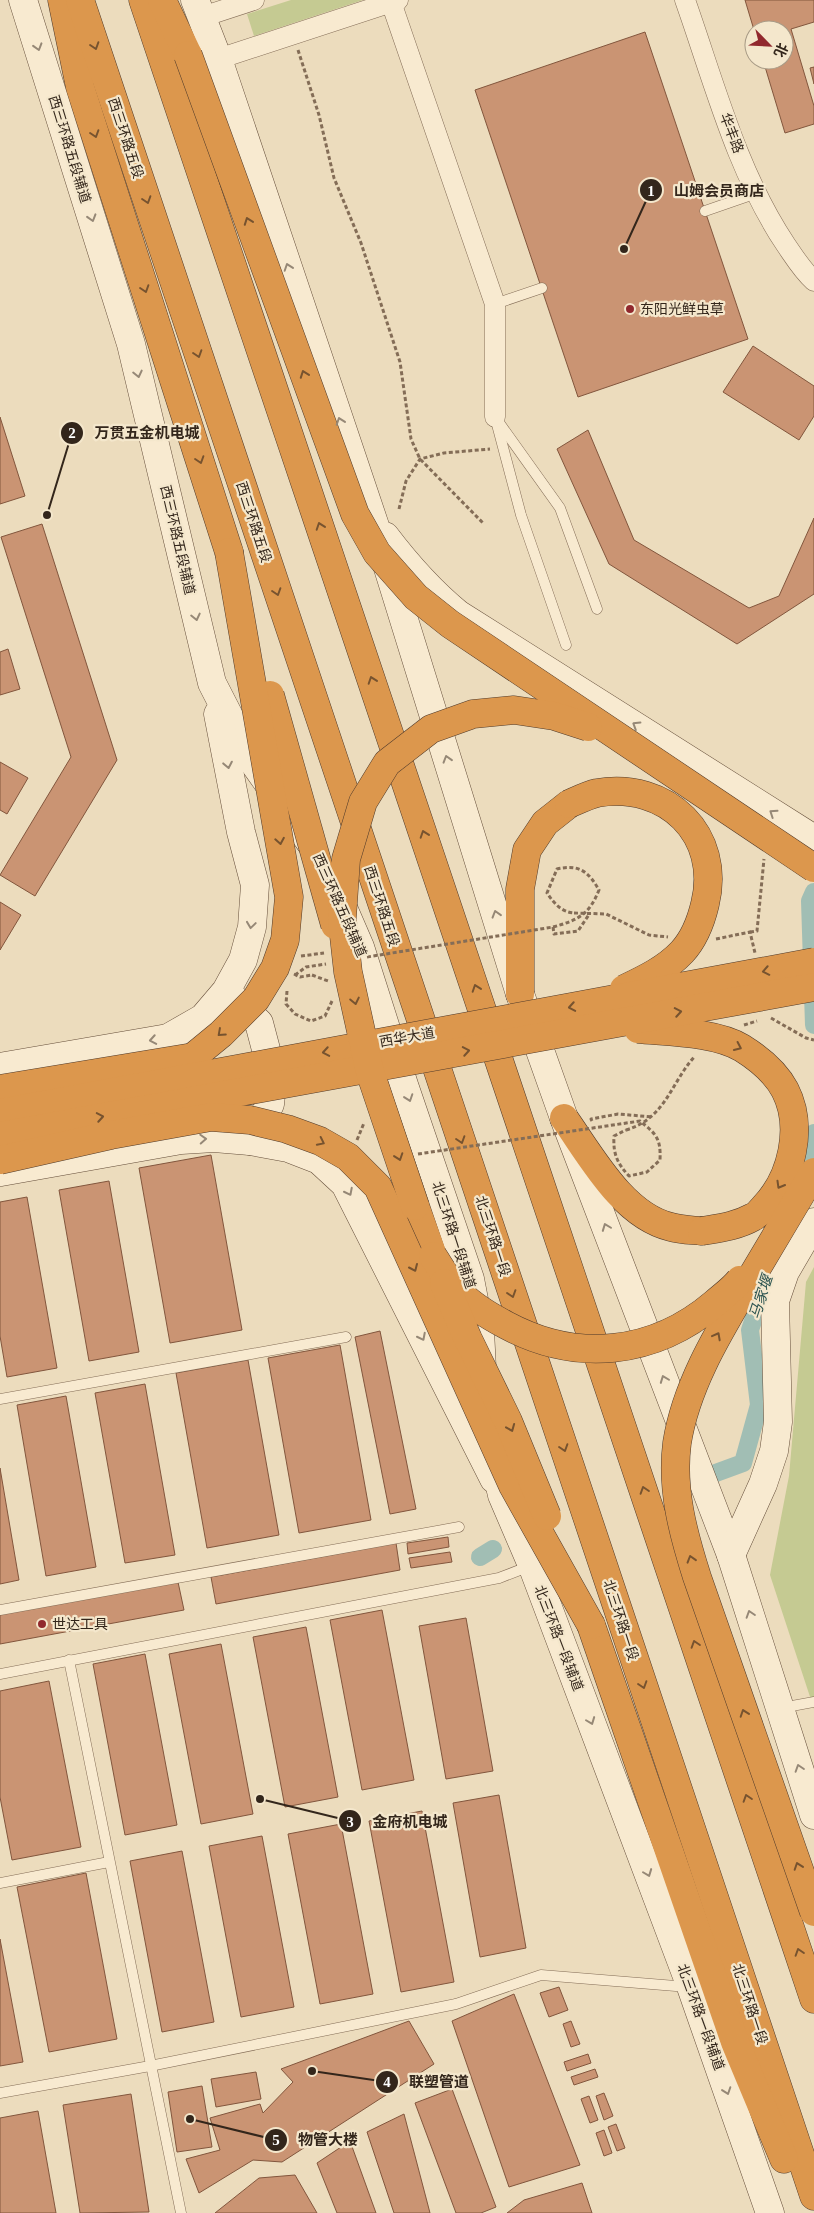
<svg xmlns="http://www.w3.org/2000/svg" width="814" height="2213" viewBox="0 0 814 2213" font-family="'Times New Roman','Noto Sans SC',serif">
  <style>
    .green { fill: #c5ca92 }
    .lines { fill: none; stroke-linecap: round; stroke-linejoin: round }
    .canal { stroke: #a1beb4; stroke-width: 18 }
    .building { fill: #ca9473; stroke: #82563d }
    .lane-casing { stroke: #846d57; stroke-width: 11 }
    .street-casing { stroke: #846d57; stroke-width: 21 }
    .secondary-casing { stroke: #654e3a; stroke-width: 29 }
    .highway-casing { stroke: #513b2b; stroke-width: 29 }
    .path { stroke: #846d57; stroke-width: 3; stroke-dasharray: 4 2.5; stroke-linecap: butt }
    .lane { stroke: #f8ead0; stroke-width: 10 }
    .street { stroke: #f8ead0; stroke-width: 20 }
    .secondary { stroke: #f8ead0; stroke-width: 28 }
    .highway { stroke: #dc974d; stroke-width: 28 }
    .highway-bridge-casing { stroke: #513b2b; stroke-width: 29; stroke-linecap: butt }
    .path-bridge { stroke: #846d57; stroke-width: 3; stroke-dasharray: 4 2.5; stroke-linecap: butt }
    .highway-bridge { stroke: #dc974d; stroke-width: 28 }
    .oneway { stroke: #77532f }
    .oneway2 { stroke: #968876 }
    .poi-dot { fill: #91282d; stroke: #f4e7cc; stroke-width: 2 }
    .labels { text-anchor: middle; stroke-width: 4.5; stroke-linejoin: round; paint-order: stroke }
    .street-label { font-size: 14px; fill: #33261b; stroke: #f4e7cc }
    .poi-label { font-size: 14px; fill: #33261b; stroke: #f4e7cc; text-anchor: start }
    .water-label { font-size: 15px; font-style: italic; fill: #2b534f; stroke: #f4e7cc }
    .leader { fill: none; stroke: #33261b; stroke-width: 2 }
    .callout-dot { fill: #33261b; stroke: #f4e7cc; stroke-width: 2 }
    .mark-label { font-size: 15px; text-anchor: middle; font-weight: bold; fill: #fff }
    .callout-label { font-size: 15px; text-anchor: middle; font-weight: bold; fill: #33261b; stroke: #f4e7cc; stroke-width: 4.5; stroke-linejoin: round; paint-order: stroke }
  </style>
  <rect width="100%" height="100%" fill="#ecdcbd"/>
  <g class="green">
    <polygon points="291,0 363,0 254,36 247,14"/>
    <polygon points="814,1267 814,1709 770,1575 789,1476 806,1282"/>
  </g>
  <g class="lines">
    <g class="canal">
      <polyline points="814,892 810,901 814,1025"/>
      <polyline points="797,1185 814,1133"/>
      <polyline points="713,1474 743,1463 759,1405 750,1330 775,1255"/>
      <polyline points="480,1557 493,1549"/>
    </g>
  </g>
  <g class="building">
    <polygon points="745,0 814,0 814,22 791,29 814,106 814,124 785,133 763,60 784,60 784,30 754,30"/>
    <polygon points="645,32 748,339 578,397 475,90"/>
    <polygon points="814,67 814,84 810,68"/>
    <polygon points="753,346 814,386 814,416 799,440 723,392"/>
    <polygon points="0,417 25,496 0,504"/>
    <polygon points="588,430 634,540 749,608 779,596 814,518 814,594 737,644 609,564 557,449"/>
    <polygon points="42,524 117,760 35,896 0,875 71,757 1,537"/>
    <polygon points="8,649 20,689 0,695 0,652"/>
    <polygon points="0,762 28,778 7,814 0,810"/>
    <polygon points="0,902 21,915 0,950"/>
    <polygon points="211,1155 242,1330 170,1343 139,1168"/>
    <polygon points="109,1181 139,1352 89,1361 59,1190"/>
    <polygon points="27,1197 57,1368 7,1377 0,1336 0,1202"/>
    <polygon points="380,1331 416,1509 390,1514 355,1337"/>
    <polygon points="340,1345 371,1520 299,1533 268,1358"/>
    <polygon points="248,1360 279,1535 207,1548 176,1373"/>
    <polygon points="145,1384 175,1555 125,1563 95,1393"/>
    <polygon points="66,1396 96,1567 46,1576 17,1405"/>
    <polygon points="0,1468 19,1580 0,1584"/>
    <polygon points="448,1537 449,1547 408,1554 407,1543"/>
    <polygon points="396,1543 400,1570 216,1604 211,1577"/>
    <polygon points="450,1552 452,1562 411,1568 409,1558"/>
    <polygon points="178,1582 184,1610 0,1644 0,1614"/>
    <polygon points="382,1610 414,1780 362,1790 330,1620"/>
    <polygon points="466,1618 493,1771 446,1779 419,1626"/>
    <polygon points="306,1627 338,1797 285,1807 253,1637"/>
    <polygon points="221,1644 253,1814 201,1824 169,1654"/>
    <polygon points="145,1654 177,1825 125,1835 93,1664"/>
    <polygon points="49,1681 81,1847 12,1860 0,1797 0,1691"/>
    <polygon points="499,1795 526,1948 480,1957 453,1803"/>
    <polygon points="422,1811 454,1982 401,1992 369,1821"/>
    <polygon points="341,1824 373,1994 320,2004 288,1834"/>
    <polygon points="262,1836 294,2007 241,2017 209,1846"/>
    <polygon points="182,1851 214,2022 162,2032 130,1861"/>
    <polygon points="86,1873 117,2039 49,2052 17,1887"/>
    <polygon points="0,1939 23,2062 0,2066"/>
    <polygon points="559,1987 568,2010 549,2017 540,1993"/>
    <polygon points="514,1994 580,2165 509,2187 452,2021"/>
    <polygon points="409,2021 434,2064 282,2162 253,2160 199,2193 186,2159 220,2150 210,2118 260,2104 263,2113 293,2082 281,2069"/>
    <polygon points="571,2021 580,2044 571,2047 563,2024"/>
    <polygon points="588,2054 591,2063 567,2071 564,2062"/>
    <polygon points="595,2069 598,2077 574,2085 571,2077"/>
    <polygon points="256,2072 261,2099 216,2107 211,2079"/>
    <polygon points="202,2086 212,2147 177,2152 168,2092"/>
    <polygon points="452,2089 496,2207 481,2213 456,2213 415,2103"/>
    <polygon points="604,2093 613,2116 604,2120 596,2096"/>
    <polygon points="131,2094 149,2212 80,2213 63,2105"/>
    <polygon points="589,2096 598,2120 590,2123 581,2099"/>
    <polygon points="38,2111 56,2213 0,2213 0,2118"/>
    <polygon points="404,2114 430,2213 394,2213 367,2132"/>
    <polygon points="616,2124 625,2148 617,2151 608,2127"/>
    <polygon points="604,2130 612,2153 604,2156 596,2133"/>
    <polygon points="350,2141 376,2213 337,2213 317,2163"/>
    <polygon points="295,2175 317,2213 215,2213 259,2178"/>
    <polygon points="582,2183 592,2213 507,2213 524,2200"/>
  </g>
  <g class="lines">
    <g class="lane-casing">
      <g id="lane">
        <polyline points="705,211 757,193"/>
        <polyline points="495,304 542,288"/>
        <polyline points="495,417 521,515 566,645"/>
        <polyline points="500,424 560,508 597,609"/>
        <polyline points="0,1399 346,1337"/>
        <polyline points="0,1610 459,1527"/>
        <polyline points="69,1660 181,2213"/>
        <polyline points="0,1674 499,1578 530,1566"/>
        <polyline points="781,1708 814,1702"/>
        <polyline points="0,1883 109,1862"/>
        <polyline points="0,2093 150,2066 456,2004 541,1975 688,1987"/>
      </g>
    </g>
    <g class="street-casing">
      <g id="street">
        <path d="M 685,0 C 714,82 737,172 786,245 C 795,258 802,270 814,281"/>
        <polyline points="391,2 495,304 495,417"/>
        <polyline points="202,17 254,0"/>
        <polyline points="218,59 398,0"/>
      </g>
    </g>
    <g class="secondary-casing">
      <g id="secondary">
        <polyline points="23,0 131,344 212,683 251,759 310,842"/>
        <polyline points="195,0 218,59 374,523 520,994 564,1118 731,1555 814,1815"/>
        <path d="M 385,536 C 407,565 430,591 458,614 L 814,839"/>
        <polyline points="344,910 360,947 404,1085 470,1279 480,1331 482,1369"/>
        <polyline points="228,993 259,1023 273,1076 270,1104 250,1141"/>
        <polyline points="0,1067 168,1038 203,1018 226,991 243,960 252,927 255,885 241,832 218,714"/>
        <polyline points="1,1172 181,1140 214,1138 250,1141 288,1148 319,1160 345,1184 494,1479"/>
        <polyline points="493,1456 502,1495 532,1565 691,1987 770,2213"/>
        <polyline points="731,1555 763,1484 774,1451 778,1422 775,1301 785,1272 814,1222"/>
      </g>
    </g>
    <g class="highway-casing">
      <g id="highway">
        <polyline points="62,0 80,87 229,552"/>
        <polyline points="80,0 814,2196"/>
        <polyline points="143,0 814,1999"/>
        <polyline points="162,0 188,55"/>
        <polyline points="520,994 520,889 527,850 545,823 569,804"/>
        <path d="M 564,1118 C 591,1156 623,1216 671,1227 C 681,1230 692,1230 702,1231"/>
        <polyline points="415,1206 433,1256"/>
        <polyline points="591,1625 735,2042 784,2159"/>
      </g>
    </g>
    <g class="path">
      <polyline points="298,50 319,115 334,178 361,243 400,362 411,439 420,459 484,524"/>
      <polyline points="399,509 406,481 420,459 444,453 490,449"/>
      <polyline points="574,913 606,914 649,935 668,937"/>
      <polyline points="553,927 554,934 578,931 590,913"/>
      <polyline points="750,932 757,931 764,859"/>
      <polyline points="716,939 750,932 755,953"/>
      <polyline points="301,956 324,953"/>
      <polyline points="294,974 300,977 312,975"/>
      <polyline points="771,1018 806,1038 814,1040"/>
      <polyline points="744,1025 757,1021"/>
      <polyline points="592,1121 591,1119 618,1114 653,1117"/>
      <path d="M 626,1130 C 666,1118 670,1084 695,1056"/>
    </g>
    <use href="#lane" class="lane"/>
    <use href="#street" class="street"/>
    <use href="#secondary" class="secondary"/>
    <use href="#highway" class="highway"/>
    <g class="highway-bridge-casing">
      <g id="highway-bridge">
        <polyline points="188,55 355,514 377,553 416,597 450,624 814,868"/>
        <polyline points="270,695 335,925"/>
        <path d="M 569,804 C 578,800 588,795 597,793 C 667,781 722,835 705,904 C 701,921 694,939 682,952 C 666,969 645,979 624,989"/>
        <path d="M 638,1029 C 669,1032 715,1032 742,1048 C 758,1058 776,1073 785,1090 C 804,1127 792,1178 764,1207 C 761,1210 758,1215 753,1217 C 737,1226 720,1228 702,1231"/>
        <polyline points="0,1089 193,1057 221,1034 256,999 275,968 285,940 289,897 229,552"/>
        <polyline points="0,1113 814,962"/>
        <polyline points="0,1136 814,987"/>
        <polyline points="0,1160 111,1135 211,1117 250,1120 287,1129 320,1141 348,1157 378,1187 513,1486 591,1625"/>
        <path d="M 814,1172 C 792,1209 770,1246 748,1283 C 719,1332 686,1385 677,1443 C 671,1489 683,1533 697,1577 L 814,1912"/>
        <polyline points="415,1206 370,1072 348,972 342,918 346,859 363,802 387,763 431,729 473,714 514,710 554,716 588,727"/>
        <path d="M 433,1256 C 441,1268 449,1283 460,1293 C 472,1306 491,1317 506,1325 C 577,1363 654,1355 715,1303 C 723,1296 733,1289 740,1280"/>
        <polyline points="444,1283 468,1339 508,1421 547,1516"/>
      </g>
    </g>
    <g class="path-bridge">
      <path d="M 367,957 L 553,927 C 578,920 589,915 599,890 C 588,871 579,864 557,869 L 547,893 C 554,903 561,912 574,913"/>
      <polyline points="295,975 306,967 326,964"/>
      <polyline points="312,975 328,981"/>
      <polyline points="287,991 286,1004 295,1014 311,1021 325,1016 332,1001"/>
      <polyline points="357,1140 364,1123"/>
      <path d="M 418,1154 L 640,1121 C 656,1134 661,1138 660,1160 L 647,1172 L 629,1176 C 617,1163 613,1154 614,1136 L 626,1130"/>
    </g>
    <use href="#highway-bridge" class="highway-bridge"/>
  </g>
  <defs><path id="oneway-chevron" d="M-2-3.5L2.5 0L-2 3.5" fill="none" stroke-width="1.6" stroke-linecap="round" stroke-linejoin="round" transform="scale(1.25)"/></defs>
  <g class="oneway">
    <use href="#oneway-chevron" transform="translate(95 46) rotate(72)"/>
    <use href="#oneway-chevron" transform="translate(95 134) rotate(72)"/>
    <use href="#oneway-chevron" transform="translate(147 200) rotate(72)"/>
    <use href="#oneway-chevron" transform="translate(248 221) rotate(-110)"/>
    <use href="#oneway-chevron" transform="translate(145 289) rotate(72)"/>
    <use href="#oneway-chevron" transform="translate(198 354) rotate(72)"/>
    <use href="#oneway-chevron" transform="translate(304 374) rotate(-110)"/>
    <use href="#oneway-chevron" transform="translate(200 460) rotate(72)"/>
    <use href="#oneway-chevron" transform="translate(320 526) rotate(-109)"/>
    <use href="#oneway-chevron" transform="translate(277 592) rotate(72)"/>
    <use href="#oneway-chevron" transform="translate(372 680) rotate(-109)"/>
    <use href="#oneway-chevron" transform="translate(424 834) rotate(-109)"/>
    <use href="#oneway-chevron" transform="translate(280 841) rotate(80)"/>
    <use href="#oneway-chevron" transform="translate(766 971) rotate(169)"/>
    <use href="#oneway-chevron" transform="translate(476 988) rotate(-109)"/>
    <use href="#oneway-chevron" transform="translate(355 1001) rotate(78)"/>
    <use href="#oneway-chevron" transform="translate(572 1007) rotate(170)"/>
    <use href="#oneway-chevron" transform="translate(678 1012) rotate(-10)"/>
    <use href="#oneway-chevron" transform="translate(221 1033) rotate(138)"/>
    <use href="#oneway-chevron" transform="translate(738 1047) rotate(25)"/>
    <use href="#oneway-chevron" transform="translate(466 1051) rotate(-10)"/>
    <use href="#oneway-chevron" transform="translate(326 1052) rotate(170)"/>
    <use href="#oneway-chevron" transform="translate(100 1117) rotate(-10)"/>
    <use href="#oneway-chevron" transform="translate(461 1140) rotate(72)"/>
    <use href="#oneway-chevron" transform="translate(321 1142) rotate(26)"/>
    <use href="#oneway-chevron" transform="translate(399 1157) rotate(71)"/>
    <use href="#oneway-chevron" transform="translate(780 1185) rotate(120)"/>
    <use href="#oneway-chevron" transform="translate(414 1268) rotate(66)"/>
    <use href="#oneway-chevron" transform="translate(512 1294) rotate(72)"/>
    <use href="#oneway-chevron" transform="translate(717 1336) rotate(-62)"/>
    <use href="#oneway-chevron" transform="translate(511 1428) rotate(68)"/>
    <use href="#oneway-chevron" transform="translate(564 1448) rotate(72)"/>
    <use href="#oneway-chevron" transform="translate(644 1490) rotate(-108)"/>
    <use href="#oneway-chevron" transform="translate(691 1559) rotate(-107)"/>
    <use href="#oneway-chevron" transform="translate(695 1644) rotate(-108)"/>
    <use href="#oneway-chevron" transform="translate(643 1685) rotate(72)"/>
    <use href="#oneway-chevron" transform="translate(744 1713) rotate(-109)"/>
    <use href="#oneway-chevron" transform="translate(747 1798) rotate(-108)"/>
    <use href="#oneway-chevron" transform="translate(798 1866) rotate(-109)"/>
    <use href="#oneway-chevron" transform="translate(799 1952) rotate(-108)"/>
  </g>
  <g class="oneway2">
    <use href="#oneway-chevron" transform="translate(38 47) rotate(73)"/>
    <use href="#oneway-chevron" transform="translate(92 218) rotate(73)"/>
    <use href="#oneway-chevron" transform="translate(288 267) rotate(-109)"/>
    <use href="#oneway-chevron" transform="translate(138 374) rotate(77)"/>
    <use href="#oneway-chevron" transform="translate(340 421) rotate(-109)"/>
    <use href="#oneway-chevron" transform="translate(196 617) rotate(77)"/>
    <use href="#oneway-chevron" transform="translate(636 725) rotate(-148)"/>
    <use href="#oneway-chevron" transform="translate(447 759) rotate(-107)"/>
    <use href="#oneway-chevron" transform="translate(228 765) rotate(79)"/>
    <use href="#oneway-chevron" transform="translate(773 813) rotate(-146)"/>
    <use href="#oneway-chevron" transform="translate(496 914) rotate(-107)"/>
    <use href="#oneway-chevron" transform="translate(251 925) rotate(98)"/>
    <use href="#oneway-chevron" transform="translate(153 1040) rotate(170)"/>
    <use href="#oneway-chevron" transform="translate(409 1098) rotate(71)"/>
    <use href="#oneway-chevron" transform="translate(203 1139) rotate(-3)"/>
    <use href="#oneway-chevron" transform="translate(349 1192) rotate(63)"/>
    <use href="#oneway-chevron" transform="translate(606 1227) rotate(-111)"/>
    <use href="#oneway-chevron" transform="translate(422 1337) rotate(63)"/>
    <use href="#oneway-chevron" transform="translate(664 1379) rotate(-111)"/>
    <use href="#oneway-chevron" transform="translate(750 1614) rotate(-108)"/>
    <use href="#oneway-chevron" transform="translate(591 1721) rotate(69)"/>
    <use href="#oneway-chevron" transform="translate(799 1768) rotate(-108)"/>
    <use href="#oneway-chevron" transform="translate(648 1873) rotate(69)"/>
    <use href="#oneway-chevron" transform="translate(727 2091) rotate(71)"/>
  </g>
  <g class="poi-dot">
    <circle cx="630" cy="309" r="5"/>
    <circle cx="42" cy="1624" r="5"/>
  </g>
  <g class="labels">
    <g class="street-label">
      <text transform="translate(732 133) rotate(69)" y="5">华丰路</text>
      <text transform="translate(126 138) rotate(72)" y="5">西三环路五段</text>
      <text transform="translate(70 149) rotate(73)" y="5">西三环路五段辅道</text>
      <text transform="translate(254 522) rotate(72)" y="5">西三环路五段</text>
      <text transform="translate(178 540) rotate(77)" y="5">西三环路五段辅道</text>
      <text transform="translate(340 905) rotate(66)" y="5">西三环路五段辅道</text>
      <text transform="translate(382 906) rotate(72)" y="5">西三环路五段</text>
      <text transform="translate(407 1037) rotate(-10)" y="5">西华大道</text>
      <text transform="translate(454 1235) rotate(72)" y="5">北三环路一段辅道</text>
      <text transform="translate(493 1236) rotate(72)" y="5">北三环路一段</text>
      <text transform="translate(621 1620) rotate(72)" y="5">北三环路一段</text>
      <text transform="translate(559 1638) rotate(69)" y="5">北三环路一段辅道</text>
      <text transform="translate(750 2004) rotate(72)" y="5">北三环路一段</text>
      <text transform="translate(701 2017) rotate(70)" y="5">北三环路一段辅道</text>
    </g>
    <g class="poi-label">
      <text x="640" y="314">东阳光鲜虫草</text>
      <text x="52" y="1629">世达工具</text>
    </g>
    <g class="water-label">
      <text transform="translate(761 1297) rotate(-72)" y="5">马家堰</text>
    </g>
  </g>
  <path class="leader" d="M624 249L651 190M47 515L72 433M260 1799L350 1821M312 2071L387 2082M190 2119L276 2140"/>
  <g class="callout-dot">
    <circle cx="624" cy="249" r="5"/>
    <circle cx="47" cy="515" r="5"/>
    <circle cx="260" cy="1799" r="5"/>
    <circle cx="312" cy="2071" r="5"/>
    <circle cx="190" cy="2119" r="5"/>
    <circle cx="651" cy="190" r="12"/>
    <circle cx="72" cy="433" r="12"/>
    <circle cx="350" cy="1821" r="12"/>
    <circle cx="387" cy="2082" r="12"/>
    <circle cx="276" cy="2140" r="12"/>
  </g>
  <g class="mark-label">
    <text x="651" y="196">1</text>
    <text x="72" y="438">2</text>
    <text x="350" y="1827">3</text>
    <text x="387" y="2087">4</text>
    <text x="276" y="2145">5</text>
  </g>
  <g class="callout-label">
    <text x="719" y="196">山姆会员商店</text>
    <text x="147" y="438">万贯五金机电城</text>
    <text x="410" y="1827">金府机电城</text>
    <text x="439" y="2087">联塑管道</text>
    <text x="328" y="2145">物管大楼</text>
  </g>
  <g transform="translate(769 45) rotate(114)"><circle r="24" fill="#f4e7cc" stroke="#a79a85"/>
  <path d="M0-4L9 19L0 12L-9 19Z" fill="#91282d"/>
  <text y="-8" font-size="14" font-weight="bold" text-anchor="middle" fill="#33261b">北</text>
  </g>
</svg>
